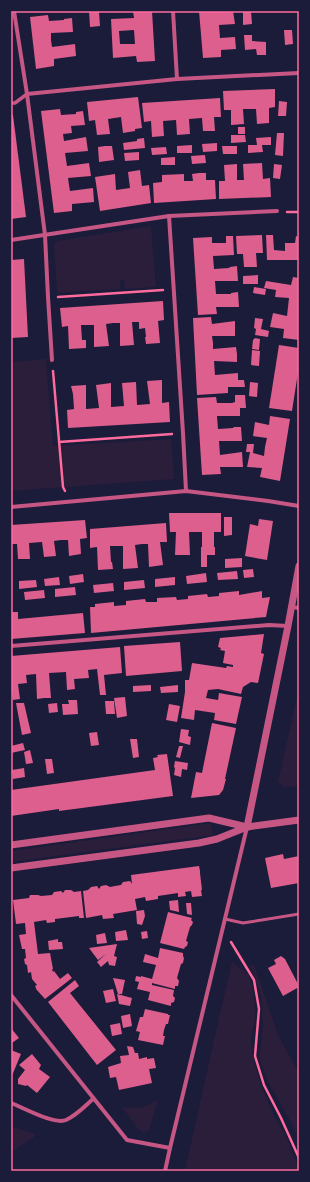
<svg xmlns="http://www.w3.org/2000/svg" width="310" height="1182" viewBox="0 0 310 1182" font-family="'Work Sans',sans-serif">
  <style>
    .green { fill: #2a1e3b }
    .building { fill: #dd5f8e; fill-rule: evenodd }
    .lines { fill: none; stroke-linecap: round; stroke-linejoin: round }
    .path { stroke: #ff6b9d; stroke-width: 2.5 }
    .service { stroke: #c65784; stroke-width: 3 }
    .pedestrian { stroke: #c65784; stroke-width: 3.5 }
    .minor { stroke: #c65784; stroke-width: 4 }
    .tertiary { stroke: #c65784; stroke-width: 7 }
    .neatline { fill: none; stroke: #ff6b9d; stroke-width: 1.5 }
  </style>
  <rect width="100%" height="100%" fill="#1b1b3a"/>
  <g class="green">
    <polygon points="151,226 156,287 125,289 124,280 120,281 120,289 57,293 54,244 57,241"/>
    <polygon points="46,359 53,446 171,439 174,479 11,491 11,362"/>
    <polygon points="299,688 299,786 284,787 278,782"/>
    <polygon points="211,823 213,835 11,862 11,851"/>
    <polygon points="232,962 248,974 253,989 256,1014 251,1039 252,1054 262,1088 275,1118 286,1136 299,1171 185,1171 214,1040"/>
    <polygon points="250,964 254,965 278,1035 299,1073 299,1140 288,1117 269,1084 259,1058 263,1026 261,997"/>
    <path d="M 158,1099 L 149,1131 L 144,1132 L 139,1130 L 122,1107 C 137,1109 145,1109 158,1099 Z"/>
    <polygon points="11,1126 35,1134 34,1137 16,1149 11,1149"/>
  </g>
  <g class="building">
    <polygon points="89,11 99,12 100,26 90,27"/>
    <path d="M 133,11 L 152,11 L 155,61 L 137,62 L 136,56 L 113,58 L 111,19 L 134,18 ZM 134,30 L 135,44 L 120,44 L 119,31 Z"/>
    <polygon points="199,11 218,11 218,12 233,11 235,24 219,25 220,38 235,37 236,49 221,50 221,57 203,58"/>
    <polygon points="243,11 251,11 252,24 243,25"/>
    <polygon points="48,15 49,21 64,20 64,19 72,18 73,32 51,33 51,40 52,47 75,44 76,56 54,59 54,66 36,69 30,17"/>
    <polygon points="284,30 292,30 293,44 285,45"/>
    <polygon points="244,35 252,35 252,41 266,42 266,55 257,55 256,49 245,50"/>
    <polygon points="275,89 275,107 269,108 269,123 257,124 256,109 243,109 244,124 231,125 231,110 224,110 223,91"/>
    <polygon points="138,97 142,128 135,129 135,131 123,133 121,117 108,119 110,134 97,135 95,120 89,121 87,102"/>
    <polygon points="220,98 221,117 214,117 215,131 203,131 202,118 189,119 190,134 177,135 176,120 163,121 164,136 152,137 151,121 144,122 142,103"/>
    <polygon points="279,101 287,102 286,116 278,116"/>
    <polygon points="60,109 61,115 76,114 76,112 83,111 85,125 71,126 72,133 63,134 64,141 86,137 88,151 65,153 67,166 89,163 91,176 68,178 69,185 70,191 93,188 94,202 72,204 72,211 54,213 41,111"/>
    <polygon points="11,115 13,115 26,217 11,219"/>
    <rect x="238" y="127" width="7" height="7"/>
    <polygon points="277,133 284,133 283,156 275,155"/>
    <polygon points="231,135 245,135 246,142 231,143"/>
    <polygon points="271,137 271,145 262,145 263,152 248,153 248,145 257,145 256,138"/>
    <polygon points="144,138 145,148 124,150 123,143 137,141 137,139"/>
    <polygon points="217,143 217,151 203,152 202,144"/>
    <polygon points="192,145 192,153 177,153 177,146"/>
    <polygon points="105,146 112,146 114,160 99,162 98,147"/>
    <polygon points="222,146 237,146 237,154 223,154"/>
    <polygon points="166,147 167,154 152,155 151,148"/>
    <polygon points="139,152 139,160 125,161 124,153"/>
    <polygon points="205,155 206,163 192,164 191,156"/>
    <polygon points="175,157 175,165 161,165 161,158"/>
    <polygon points="262,163 263,179 270,178 271,197 219,199 219,181 225,181 224,165 237,164 237,180 244,180 243,164"/>
    <polygon points="274,164 282,165 280,179 273,178"/>
    <polygon points="140,170 142,186 149,185 151,203 100,211 95,177 115,174 116,190 130,188 128,172"/>
    <polygon points="199,173 206,173 206,180 215,180 216,199 154,203 153,183 162,182 162,175 184,174 184,181 193,181 192,174"/>
    <polygon points="262,235 263,253 256,253 257,267 244,267 243,254 237,254 236,236"/>
    <polygon points="266,235 273,235 274,250 285,251 285,243 295,243 296,236 299,237 299,260 267,260"/>
    <polygon points="226,236 233,236 234,255 213,256 214,269 229,268 230,267 237,266 238,281 215,281 216,294 231,294 231,293 238,292 239,307 216,307 217,314 198,315 193,238 212,237 212,243 226,243"/>
    <polygon points="24,259 28,337 11,338 11,260"/>
    <polygon points="258,275 258,284 243,284 243,276"/>
    <polygon points="293,277 299,278 299,340 283,338 284,329 270,327 273,313 287,316 289,298 275,297 276,290 264,288 266,281 291,285"/>
    <polygon points="254,287 266,289 265,295 253,293"/>
    <polygon points="163,301 164,320 158,321 160,343 146,344 145,337 146,337 145,328 139,329 139,322 132,322 134,345 120,346 120,323 113,323 106,324 109,346 94,347 94,325 81,325 82,340 86,340 86,348 69,349 68,326 62,327 60,308"/>
    <polygon points="211,317 212,324 235,321 235,336 212,336 213,343 213,349 236,347 237,354 237,362 214,361 215,375 238,373 238,380 244,380 245,387 228,387 228,393 197,395 193,318"/>
    <polygon points="255,318 263,319 261,329 269,331 268,337 255,335 256,329 254,328"/>
    <polygon points="255,338 260,339 259,350 252,349 253,340"/>
    <polygon points="279,345 299,348 299,366 292,411 269,408"/>
    <polygon points="252,350 260,351 259,366 251,365"/>
    <polygon points="162,380 162,403 169,402 170,422 68,428 67,410 74,409 73,394 71,386 86,385 86,409 99,408 96,385 111,383 111,407 124,406 122,383 136,382 137,405 150,404 147,381"/>
    <polygon points="250,382 258,383 257,397 249,396"/>
    <polygon points="235,395 245,395 246,408 240,408 240,416 217,416 218,429 233,428 234,427 241,427 242,441 219,441 220,455 242,452 243,467 220,467 221,474 202,475 197,398 216,397 217,403 232,403 235,402"/>
    <polygon points="270,416 290,419 280,481 260,477 262,468 247,467 250,452 246,452 247,444 254,444 253,453 264,456 265,447 267,438 253,436 255,422 269,425"/>
    <polygon points="169,513 221,513 221,532 214,532 214,547 215,547 215,555 207,555 207,567 201,567 201,547 202,547 202,532 189,532 190,555 175,555 176,532 170,532"/>
    <polygon points="224,517 232,517 232,535 224,536"/>
    <polygon points="259,519 273,521 267,560 245,556 250,524 258,526"/>
    <polygon points="85,520 87,538 80,539 81,554 69,556 68,540 61,540 54,541 56,556 44,557 42,542 29,543 30,559 18,559 17,544 11,544 11,525"/>
    <polygon points="166,523 167,542 160,542 163,565 149,567 148,544 142,544 135,545 138,568 123,569 123,546 110,546 111,562 112,562 113,569 98,570 97,547 90,548 90,529"/>
    <polygon points="242,558 242,567 225,568 225,559"/>
    <polygon points="253,569 254,577 244,578 243,570"/>
    <polygon points="237,571 238,579 218,580 217,573"/>
    <polygon points="206,573 207,582 187,584 186,576"/>
    <polygon points="83,574 84,582 70,584 69,576"/>
    <polygon points="59,577 60,585 45,586 44,579"/>
    <polygon points="175,577 175,585 155,587 155,579"/>
    <polygon points="36,580 37,587 19,589 19,581"/>
    <polygon points="144,580 145,588 124,590 124,582"/>
    <polygon points="113,583 114,591 94,593 93,585"/>
    <polygon points="75,587 76,595 55,597 55,589"/>
    <polygon points="44,590 45,598 25,600 24,592"/>
    <polygon points="239,591 239,595 262,591 262,598 270,597 266,617 91,633 90,607 95,607 95,604 114,602 114,606 126,605 126,601 145,599 146,602 157,602 157,598 176,597 177,600 188,599 188,596 207,594 208,597 219,596 219,593"/>
    <polygon points="11,612 18,612 18,619 83,613 85,633 11,639"/>
    <polygon points="264,634 261,653 264,654 258,683 251,682 243,687 241,694 218,689 208,690 206,698 218,700 219,693 242,697 236,724 214,720 215,713 195,710 194,720 181,718 185,692 185,680 189,680 192,663 226,668 227,666 233,667 233,665 223,663 225,651 220,650 221,648 218,647 220,638"/>
    <polygon points="180,642 182,671 126,676 124,646"/>
    <polygon points="120,647 122,673 104,675 106,695 100,695 97,669 88,670 89,678 74,679 75,689 67,690 66,672 49,673 51,698 44,698 37,699 36,674 26,675 27,683 18,684 20,699 13,700 12,692 11,692 11,656"/>
    <polygon points="151,685 151,691 133,692 133,686"/>
    <polygon points="178,685 178,692 161,693 160,687"/>
    <polygon points="125,697 127,716 117,718 114,698"/>
    <polygon points="68,700 77,700 78,714 63,715 62,704 69,704"/>
    <polygon points="105,701 114,701 115,714 106,714"/>
    <polygon points="16,703 24,703 31,733 22,735"/>
    <polygon points="57,703 58,712 49,713 48,704"/>
    <polygon points="169,704 180,706 177,722 166,720"/>
    <polygon points="212,723 236,728 225,779 226,779 223,790 219,795 191,798 196,772 202,773"/>
    <polygon points="181,729 189,730 188,736 191,737 190,745 179,742"/>
    <polygon points="97,732 99,745 91,746 89,733"/>
    <polygon points="130,739 137,739 139,757 133,758"/>
    <polygon points="23,743 25,750 11,753 11,746"/>
    <polygon points="179,746 183,746 180,758 176,757"/>
    <polygon points="30,750 33,763 26,764 24,752"/>
    <polygon points="167,754 173,796 59,811 59,809 11,816 11,790 155,770 153,758 158,757 157,755"/>
    <polygon points="45,759 52,759 54,773 47,774"/>
    <polygon points="175,761 188,763 187,770 182,769 181,777 174,775 175,768 174,767"/>
    <polygon points="24,768 25,777 13,779 12,770"/>
    <polygon points="283,854 284,859 299,856 299,883 271,888 265,858"/>
    <polygon points="199,866 200,871 200,873 202,890 201,890 202,896 192,897 191,891 185,892 186,896 178,897 178,893 158,896 158,899 146,901 145,897 135,899 137,910 113,914 114,918 103,919 102,915 86,918 83,891 88,890 91,887 97,886 99,889 101,886 106,885 110,887 115,886 121,885 123,882 130,881 132,884 131,875"/>
    <polygon points="65,890 71,890 74,892 81,891 84,918 79,918 79,916 55,919 55,922 47,923 46,920 34,922 38,954 50,953 53,969 52,969 53,972 54,971 60,979 68,973 72,978 45,999 36,989 36,988 35,986 37,985 32,979 31,972 28,973 27,965 25,964 24,959 26,958 25,949 22,949 19,935 26,934 25,923 16,924 13,900 29,898 30,895 38,895 41,896 52,895 54,892 61,891 63,893"/>
    <polygon points="178,900 179,912 170,910 169,901"/>
    <polygon points="186,903 191,903 192,915 187,914"/>
    <polygon points="144,910 145,916 142,925 137,924 136,911"/>
    <polygon points="168,912 192,918 191,920 193,922 192,925 190,927 186,941 188,942 187,946 185,947 184,949 160,943"/>
    <polygon points="126,930 128,940 116,941 115,932"/>
    <polygon points="147,931 148,938 142,939 141,932"/>
    <polygon points="105,933 107,943 97,944 96,935"/>
    <polygon points="58,939 58,942 62,942 63,949 49,950 48,941"/>
    <polygon points="117,944 114,956 117,957 115,966 109,965 108,961 101,967 97,962 106,954 98,960 89,948"/>
    <polygon points="160,948 183,953 183,956 184,958 183,963 181,964 177,978 179,981 178,986 175,986 175,989 152,983 152,985 174,990 173,996 175,998 174,1002 171,1003 171,1006 148,1000 150,992 137,989 139,982 135,981 136,976 141,977 141,976 152,979 156,965 143,962 145,954 158,958"/>
    <polygon points="281,956 285,959 299,986 299,987 283,996 268,968 276,964 274,960"/>
    <polygon points="113,978 125,980 122,994 118,994"/>
    <polygon points="75,980 79,986 70,993 116,1050 97,1065 48,1002"/>
    <polygon points="113,989 116,1001 106,1003 103,991"/>
    <polygon points="117,994 132,998 130,1006 119,1004"/>
    <polygon points="145,1009 168,1014 168,1015 170,1015 168,1024 166,1024 164,1030 163,1036 165,1036 163,1045 138,1040 140,1032 136,1031 140,1017 143,1017"/>
    <polygon points="130,1014 132,1026 123,1028 121,1016"/>
    <polygon points="120,1023 122,1034 112,1036 110,1025"/>
    <polygon points="11,1028 19,1038 12,1043 11,1042"/>
    <polygon points="127,1046 133,1047 135,1053 138,1053 139,1059 147,1057 147,1059 154,1058 156,1068 149,1069 152,1083 119,1090 116,1077 110,1078 108,1067 121,1063 120,1056 129,1055"/>
    <polygon points="11,1050 21,1054 11,1078"/>
    <polygon points="32,1054 41,1065 39,1069 50,1077 37,1093 27,1085 26,1086 18,1084 18,1079 25,1070 19,1065"/>
  </g>
  <g class="lines">
    <g class="path">
      <polyline points="287,212 299,212"/>
      <polyline points="58,297 163,290"/>
      <polyline points="53,371 63,487 65,491"/>
      <polyline points="59,442 172,434"/>
      <polyline points="231,942 254,980 259,1009 255,1056 264,1085 281,1118 299,1158"/>
    </g>
    <polyline class="service" points="225,919 243,923 299,914"/>
    <polyline class="pedestrian" points="11,103 15,103 27,94"/>
    <g class="minor">
      <polyline points="14,11 27,94 45,235 48,297 52,360"/>
      <polyline points="173,11 177,79"/>
      <polyline points="27,94 177,79 299,73"/>
      <polyline points="169,216 183,433 186,491"/>
      <polyline points="11,240 169,216 277,211"/>
      <polyline points="11,507 186,491 268,501 299,506"/>
      <polyline points="292,607 299,608"/>
      <polyline points="11,646 269,625 288,626"/>
      <polyline points="11,995 127,1140 170,1148"/>
      <path d="M 11,1103 C 24,1108 54,1125 66,1120 C 77,1115 85,1106 93,1099"/>
      <polyline points="165,1171 170,1148 247,827"/>
    </g>
    <g class="tertiary">
      <polyline points="247,827 288,626 299,566"/>
      <polyline points="11,845 209,818 247,827"/>
      <polyline points="11,868 199,843 217,839 247,827 299,820"/>
    </g>
  </g>
  <rect width="310" height="1182" fill="none" stroke="#1b1b3a" stroke-width="24"/>
  <rect x="12" y="12" width="286" height="1158" class="neatline"/>
</svg>
